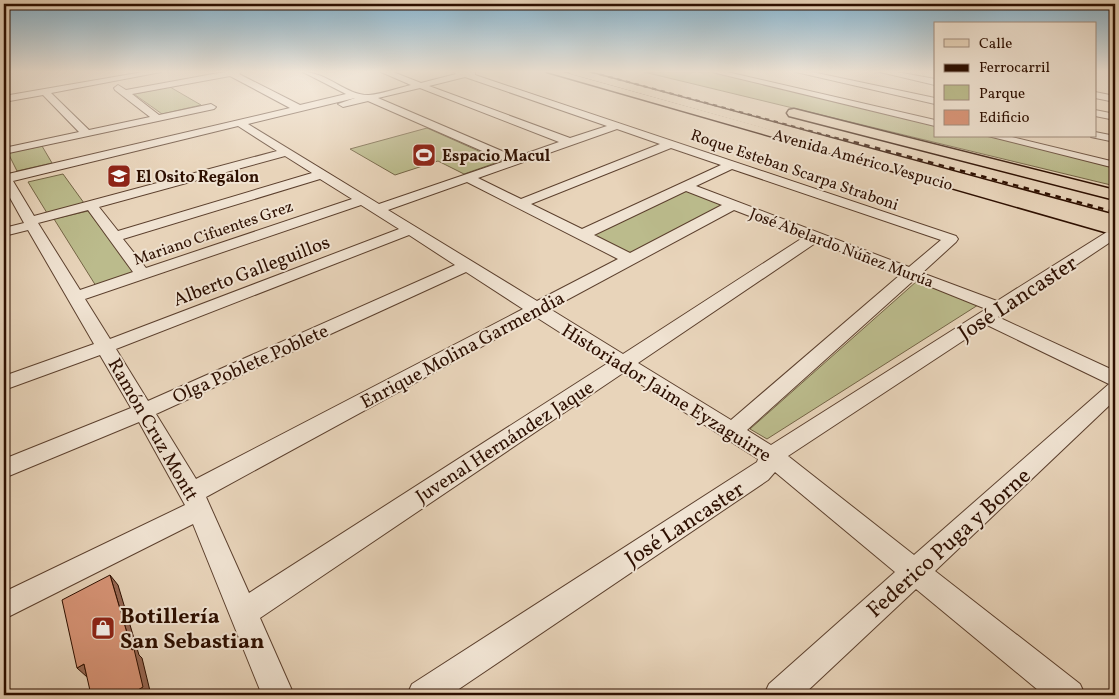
<svg xmlns="http://www.w3.org/2000/svg" width="1119" height="699" viewBox="0 0 1119 699" font-family="Vollkorn,serif">
  <style>
    .green { fill: #bbbb8c; stroke: #746546 }
    .lines { fill: none; stroke-linecap: round; stroke-linejoin: round }
    .minor-casing { stroke: #5c402e; stroke-width: 2 }
    .major-casing { stroke: #2d0f00; stroke-width: 3 }
    .highway-casing { stroke: #2d0f00; stroke-width: 3 }
    .minor { fill: #f0e3d2; fill-rule: evenodd }
    .major { fill: #e8d4ba; fill-rule: evenodd }
    .highway { fill: #e8d4ba; fill-rule: evenodd }
    .rail-far1 { stroke: #2d0f00; stroke-width: 2; stroke-dasharray: 4.5 4.5; stroke-linecap: butt }
    .rail { stroke: #2d0f00; stroke-width: 2.5; stroke-dasharray: 5.5 5.5; stroke-linecap: butt }
    .shaded-wall { fill: #986955; stroke: #2d0f00 }
    .building { fill: #d99679; stroke: #2d0f00 }
    .labels { text-anchor: middle; stroke-width: 4; stroke-linejoin: round; paint-order: stroke }
    .far-poi-label { font-size: 16px; font-weight: bold; fill: #2d0f00; stroke: #f0e3d2; text-anchor: start }
    .far-street-label { font-size: 16px; fill: #2d0f00; stroke: #f0e3d2 }
    .street-label { font-size: 19px; fill: #2d0f00; stroke: #f0e3d2 }
    .near-street-label { font-size: 22px; fill: #2d0f00; stroke: #f0e3d2 }
    .near-poi-label { font-size: 22px; font-weight: bold; fill: #2d0f00; stroke: #f0e3d2; text-anchor: start }
  </style>
  <rect width="100%" height="100%" fill="#e8d4ba"/>
  <filter id="stains"><feTurbulence type="fractalNoise" baseFrequency=".004" numOctaves="4"/><feColorMatrix values="0 0 0 0 .2 0 0 0 0 .09 0 0 0 0 .02 0 0 0 .5 -.17"/></filter>
  <radialGradient id="worn" r=".72"><stop offset=".6" stop-color="#630" stop-opacity="0"/><stop offset="1" stop-color="#630" stop-opacity=".3"/></radialGradient>
  <g class="green">
    <polygon points="644,72 712,72 935,124 935,136 988,136 1115,166 1115,186"/>
    <polygon points="170,87 201,105 162,114 134,94"/>
    <polygon points="427,128 501,161 464,174 438,161 395,175 350,149"/>
    <polygon points="42,146 52,163 17,171 8,153"/>
    <polygon points="63,174 84,203 47,213 28,182"/>
    <polygon points="686,189 726,205 631,257 588,235"/>
    <polygon points="88,211 136,274 96,286 54,219"/>
    <polygon points="917,281 978,305 767,439 750,429"/>
  </g>
  <g class="lines">
    <g class="minor-casing">
      <g id="minor">
        <path d="M 143,72 L 161,72 L 51,93 L 89,130 L 150,117 L 115,90 L 114,88 L 118,85 L 126,90 L 224,72 L 241,72 L 239,74 L 300,105 L 346,94 L 303,72 C 327,72 347,96 369,95 C 382,94 398,88 411,85 L 381,72 L 393,72 L 421,83 L 456,74 L 454,72 L 475,72 L 475,75 L 956,236 L 958,239 L 956,242 L 922,273 L 997,301 L 1110,230 L 1115,229 L 1115,239 L 998,317 L 1115,371 L 1115,400 L 935,571 L 1080,684 L 1085,695 L 1044,695 L 916,589 L 803,695 L 764,695 L 769,684 L 895,572 L 775,472 L 768,480 L 450,695 L 407,695 L 412,684 L 757,462 L 758,459 L 623,373 L 260,618 L 294,695 L 262,695 L 193,524 L 4,619 L 4,592 L 185,505 L 139,422 L 4,478 L 4,459 L 131,408 L 100,355 L 4,390 L 4,376 L 94,344 L 28,230 L 4,236 L 4,228 L 24,223 L 4,187 L 4,173 L 8,174 L 290,108 L 230,76 L 132,94 L 159,115 L 211,104 L 216,107 L 214,109 L 4,154 L 4,148 L 79,132 L 43,95 L 4,102 L 4,96 ZM 465,77 L 607,126 L 570,138 L 429,86 ZM 420,88 L 559,142 L 516,157 L 378,98 ZM 355,98 L 338,104 L 343,107 L 368,101 L 505,161 L 379,204 L 248,124 ZM 238,126 L 277,151 L 34,216 L 13,181 ZM 617,129 L 660,144 L 521,199 L 478,178 ZM 671,148 L 721,165 L 582,229 L 531,204 ZM 285,156 L 312,173 L 118,231 L 99,207 ZM 732,169 L 941,240 L 909,267 L 696,186 ZM 320,179 L 352,199 L 146,268 L 123,239 ZM 467,182 L 618,259 L 537,301 L 388,210 ZM 686,191 L 722,205 L 630,253 L 594,235 ZM 361,205 L 399,229 L 110,339 L 85,299 ZM 88,210 L 133,272 L 80,290 L 38,223 ZM 734,210 L 804,237 L 623,354 L 550,309 ZM 409,235 L 455,265 L 148,401 L 116,349 ZM 817,242 L 900,275 L 731,420 L 638,363 ZM 466,272 L 523,309 L 196,479 L 156,414 ZM 914,280 L 986,309 L 771,445 L 747,430 ZM 536,317 L 608,363 L 249,593 L 206,497 ZM 987,325 L 1109,384 L 914,555 L 788,456 Z"/>
        <polygon points="712,72 727,72 935,120 935,126"/>
        <polygon points="796,72 812,72 935,98 935,104"/>
        <polygon points="880,72 897,72 935,79 935,85"/>
        <polygon points="1095,92 1115,96 1115,102 1095,98"/>
        <polygon points="1095,110 1115,114 1115,120 1095,116"/>
        <polygon points="1095,132 1115,136 1115,142 1091,137 1095,136"/>
        <polygon points="988,136 1008,136 1115,162 1115,168"/>
      </g>
    </g>
    <g class="major-casing">
      <polygon id="major" points="547,72 563,72 1115,225 1115,235"/>
    </g>
    <g class="highway-casing">
      <g id="highway">
        <polygon points="569,72 588,72 1115,215 1115,227 571,74"/>
        <polygon points="794,109 1115,190 1115,200 789,116 787,113 789,110"/>
      </g>
    </g>
    <use href="#minor" class="minor"/>
    <use href="#major" class="major"/>
    <use href="#highway" class="highway"/>
    <polyline class="rail-far1" points="591,72 848,141"/>
    <polyline class="rail" points="843,139 1115,212"/>
  </g>
  <g class="shaded-wall">
    <polygon points="110,575 118,585 139,655 142,658 151,695 129,695 132,650"/>
    <polygon points="84,664 87,677 77,668"/>
  </g>
  <polygon class="building" points="110,575 132,650 134,649 143,687 129,695 91,695 84,664 77,668 62,600"/>
  <linearGradient id="sky" x2="0" y2="1"><stop stop-color="#87b6d2"/><stop offset="0.42" stop-color="#f5ece0"/><stop offset="1" stop-color="#f5ece0" stop-opacity="0"/></linearGradient>
  <rect width="1119" height="170" fill="url(#sky)"/>
  <defs>
    <g id="stadium-square" transform="scale(1.25)"><rect x="-9" y="-9" width="18" height="18" rx="4" fill="#8f2418" stroke="#f0e3d2"/><path d="M0-5a6.5 5 0 1 0 0 10a6.5 5 0 1 0 0-10ZM-3.5-1.8h7v3.6h-7Z" fill="#fff"/></g>
    <g id="school-square" transform="scale(1.25)"><rect x="-9" y="-9" width="18" height="18" rx="4" fill="#8f2418" stroke="#f0e3d2"/><path d="M0-5L7-2L0 1L-7-2ZM-4 1L0 2.5L4 1V4Q0 6-4 4Z" fill="#fff"/></g>
    <g id="shop-square" transform="scale(1.25)"><rect x="-9" y="-9" width="18" height="18" rx="4" fill="#8f2418" stroke="#f0e3d2"/><path d="M-5-2.5h2.3a2.7 3.5 0 0 1 5.4 0H5L5.5 6h-11ZM-1.5-2.5h3a1.5 2.3 0 0 0-3 0Z" fill="#fff"/></g>
  </defs>
  <g fill-rule="evenodd">
    <use href="#stadium-square" x="424" y="155"/>
    <use href="#school-square" x="119" y="176"/>
    <use href="#shop-square" x="103" y="628"/>
  </g>
  <g class="labels">
    <g class="far-poi-label">
      <text x="442" y="161">Espacio Macul</text>
      <text x="136" y="182">El Osito Regalon</text>
    </g>
    <g class="far-street-label">
      <text transform="translate(863 159) rotate(16)" y="6">Avenida Américo Vespucio</text>
      <text transform="translate(795 169) rotate(19)" y="6">Roque Esteban Scarpa Straboni</text>
      <text transform="translate(213 232) rotate(-19)" y="6">Mariano Cifuentes Grez</text>
      <text transform="translate(842 247) rotate(21)" y="6">José Abelardo Núñez Murúa</text>
    </g>
    <g class="street-label">
      <text transform="translate(251 270) rotate(-21)" y="7">Alberto Galleguillos</text>
      <text transform="translate(462 349) rotate(-28)" y="7">Enrique Molina Garmendia</text>
      <text transform="translate(250 363) rotate(-24)" y="7">Olga Poblete Poblete</text>
      <text transform="translate(667 392) rotate(32)" y="7">Historiador Jaime Eyzaguirre</text>
      <text transform="translate(154 429) rotate(60)" y="7">Ramón Cruz Montt</text>
      <text transform="translate(504 441) rotate(-33)" y="7">Juvenal Hernández Jaque</text>
    </g>
    <g class="near-street-label">
      <text transform="translate(1017 297) rotate(-33)" y="8">José Lancaster</text>
      <text transform="translate(684 523) rotate(-33)" y="8">José Lancaster</text>
      <text transform="translate(948 542) rotate(-42)" y="8">Federico Puga y Borne</text>
    </g>
    <g class="near-poi-label">
      <text x="120" y="623">Botillería<tspan x="120" dy="25">San Sebastian</tspan></text>
    </g>
  </g>
  <rect width="1119" height="699" fill="none" stroke="#e8d4ba" stroke-width="20"/>
  <rect x="5" y="5" width="1109" height="689" fill="none" stroke="#2d0f00" stroke-width="2.5"/>
  <rect x="10" y="10" width="1099" height="679" fill="none" stroke="#2d0f00"/>
  <rect x="934" y="22" width="162" height="115" fill="#f0e3d2" stroke="#a28e7e"/>
  <rect x="944" y="39" width="25" height="8" fill="#e8d4ba" stroke="#a28e7e"/>
  <text x="979" y="48" font-size="15" fill="#2d0f00">Calle</text>
  <rect x="944" y="64" width="25" height="8" fill="#2d0f00" stroke="#a28e7e"/>
  <text x="979" y="72" font-size="15" fill="#2d0f00">Ferrocarril</text>
  <rect x="944" y="85" width="25" height="15" fill="#bbbb8c" stroke="#a28e7e"/>
  <text x="979" y="98" font-size="15" fill="#2d0f00">Parque</text>
  <rect x="944" y="110" width="25" height="15" fill="#d99679" stroke="#a28e7e"/>
  <text x="979" y="122" font-size="15" fill="#2d0f00">Edificio</text>
  <rect width="100%" height="100%" filter="url(#stains)"/>
  <rect width="100%" height="100%" fill="url(#worn)"/>
</svg>
